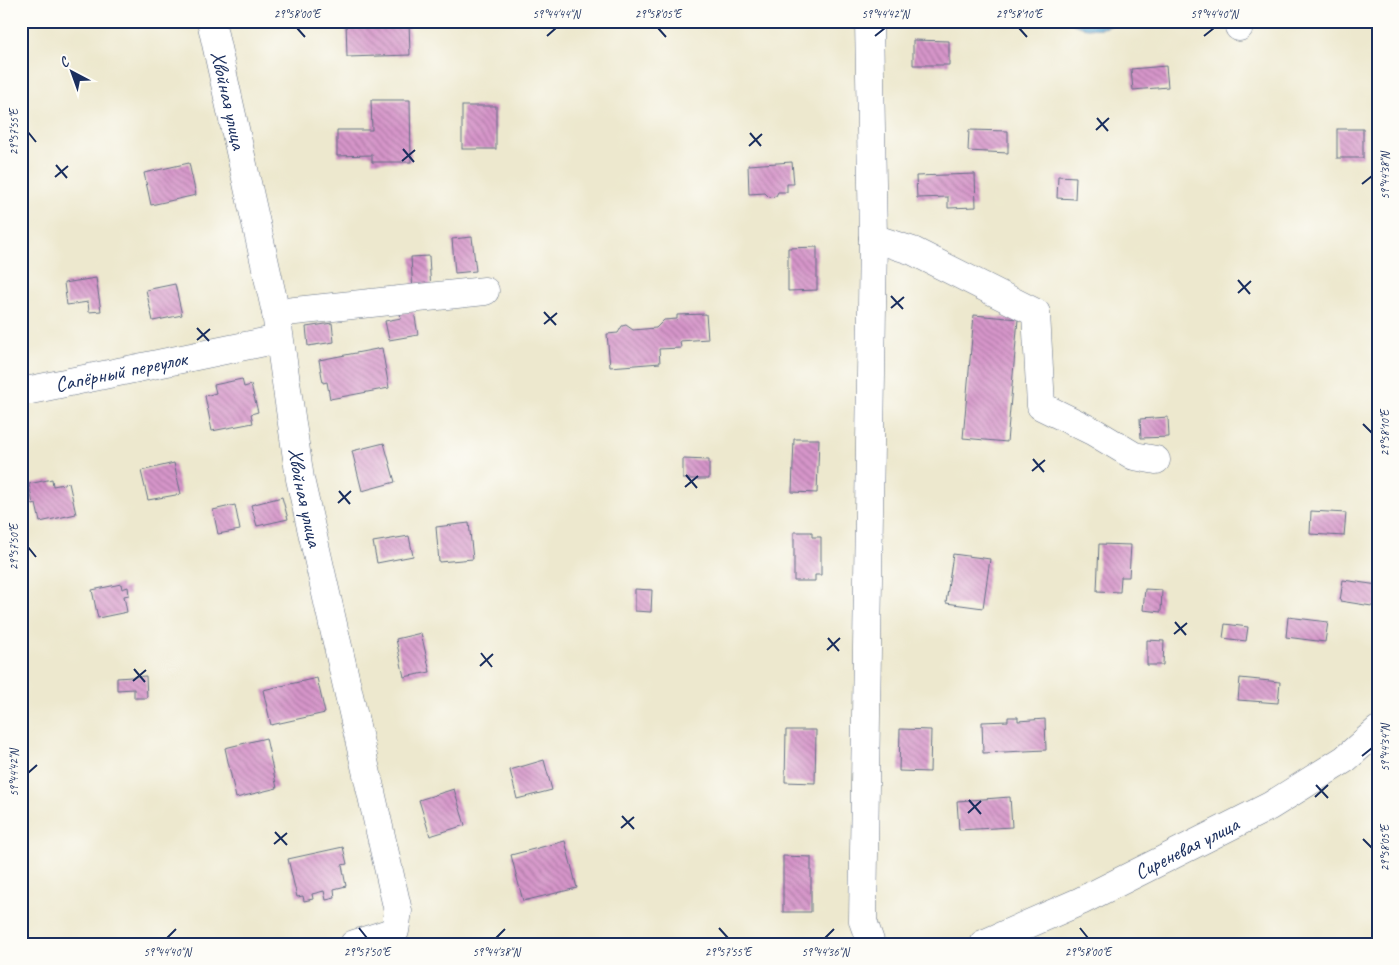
<svg xmlns="http://www.w3.org/2000/svg" width="1399" height="965" viewBox="0 0 1399 965" font-family="Caveat,sans-serif">
  <style>
    .water { fill: #57a5d0; stroke: #396a97 }
    .building { fill: url(#building-back-hatch) }
    .lines { fill: none; stroke-linecap: round; stroke-linejoin: round }
    .minor-casing { stroke: #647085; stroke-width: 29 }
    .minor { stroke: #fff; stroke-width: 28 }
    .ticks { fill: none; stroke: #1b2f5e; stroke-width: 2 }
    .labels { text-anchor: middle; stroke-width: 4.5; stroke-linejoin: round; paint-order: stroke }
    .street-label { font-size: 21px; fill: #1b2f5e; stroke: #fdfcf7 }
    .neatline { fill: none; stroke: #1b2f5e; stroke-width: 2 }
    .ticks-label { font-size: 12px; text-anchor: middle; fill: #1b2f5e }
  </style>
  <defs>
    <pattern id="building-back-hatch" width="6" height="6" patternUnits="userSpaceOnUse" patternTransform="scale(1.25)"><rect width="6" height="6" fill="#d695c9"/><path d="M-1 5l2 2M0 0l6 6M5-1l2 2" fill="none" stroke="#ad7aa6"/></pattern>
  </defs>
  <rect width="100%" height="100%" fill="#fdfcf7"/>
  <filter id="ink" filterUnits="userSpaceOnUse"><feTurbulence type="fractalNoise" baseFrequency=".02" numOctaves="2"/><feDisplacementMap in="SourceGraphic" scale="10" xChannelSelector="R" yChannelSelector="G"/><feConvolveMatrix kernelMatrix="1 2 1 2 8 2 1 2 1" color-interpolation-filters="sRGB"/></filter>
  <filter id="wash" filterUnits="userSpaceOnUse"><feTurbulence type="fractalNoise" baseFrequency=".0096" numOctaves="4" result="noise"/><feDisplacementMap in="SourceGraphic" scale="20" xChannelSelector="R" yChannelSelector="G"/><feGaussianBlur stdDeviation="1.12" result="paint"/><feColorMatrix in="noise" values="0 0 0 0 0 0 0 0 0 0 0 0 0 0 0 0 0 1.4 0 .05"/><feComposite in="paint" operator="in"/></filter>
  <g filter="url(#wash)">
    <rect width="100%" height="100%" fill="#ede8ce"/>
    <path class="water" d="M 1068,21 L 1118,21 C 1106,32 1081,30 1068,21 Z"/>
    <g id="blocks">
      <g class="building">
        <polygon points="346,21 409,21 410,55 347,57"/>
        <polygon points="783,21 817,21 817,23 784,25"/>
        <polygon points="913,40 949,41 949,65 913,65"/>
        <polygon points="1166,66 1168,87 1133,90 1131,69"/>
        <polygon points="371,100 410,100 411,162 372,162 372,155 337,156 337,130 372,130"/>
        <rect x="462" y="106" width="34" height="43"/>
        <rect x="1337" y="129" width="26" height="29"/>
        <polygon points="969,130 1008,131 1008,153 968,151"/>
        <polygon points="792,162 794,184 787,184 787,192 778,192 776,196 769,197 765,193 749,194 748,165"/>
        <polygon points="189,163 196,195 151,205 144,173"/>
        <polygon points="975,174 976,207 948,208 948,197 917,198 916,176"/>
        <polygon points="1058,176 1076,177 1075,199 1057,198"/>
        <polygon points="472,237 476,271 455,273 452,239"/>
        <polygon points="817,247 817,290 788,291 788,248"/>
        <polygon points="429,256 431,292 413,293 411,257"/>
        <polygon points="96,278 101,311 89,312 88,302 67,305 64,283"/>
        <polygon points="175,284 182,315 153,321 146,290"/>
        <polygon points="414,311 418,335 389,340 385,321 401,318 400,313"/>
        <polygon points="706,314 708,339 680,341 681,348 659,349 660,363 610,367 607,334 618,333 622,326 626,325 633,330 656,328 664,320 677,319 677,315"/>
        <polygon points="974,315 1018,319 1007,442 963,438"/>
        <polygon points="332,323 334,342 308,346 306,327"/>
        <polygon points="382,348 389,388 330,399 327,382 323,383 319,360"/>
        <polygon points="242,379 244,387 251,385 258,412 251,414 253,423 212,431 205,396 216,393 214,385"/>
        <polygon points="1168,417 1169,437 1141,438 1140,419"/>
        <polygon points="794,439 819,439 817,493 792,492"/>
        <polygon points="384,443 395,482 362,491 352,451"/>
        <polygon points="683,459 709,460 709,479 683,479"/>
        <polygon points="174,463 181,494 148,500 141,471"/>
        <polygon points="52,479 53,486 69,483 76,514 40,522 36,504 33,505 29,484"/>
        <polygon points="282,497 288,519 257,526 251,505"/>
        <polygon points="235,505 240,530 218,534 213,510"/>
        <polygon points="1311,511 1346,513 1344,536 1310,534"/>
        <polygon points="469,523 473,559 439,562 436,527"/>
        <polygon points="794,532 812,532 812,537 821,537 821,575 815,575 815,581 794,581"/>
        <polygon points="409,536 413,556 377,563 373,542"/>
        <polygon points="1099,544 1131,545 1129,577 1121,577 1120,592 1097,591"/>
        <polygon points="953,554 990,559 983,608 946,603"/>
        <polygon points="1343,580 1378,585 1378,607 1340,601"/>
        <polygon points="121,584 122,589 128,587 129,595 124,596 127,612 98,618 92,590"/>
        <polygon points="635,589 652,590 651,612 635,611"/>
        <polygon points="1145,589 1162,590 1161,612 1143,610"/>
        <polygon points="1288,617 1328,622 1325,642 1286,637"/>
        <polygon points="1225,624 1248,627 1246,641 1223,638"/>
        <polygon points="421,633 430,672 404,677 396,639"/>
        <polygon points="1147,640 1164,641 1163,665 1147,665"/>
        <polygon points="146,676 147,698 134,698 134,689 117,690 117,678"/>
        <polygon points="317,678 325,713 271,725 263,690"/>
        <polygon points="1240,678 1280,682 1278,703 1238,700"/>
        <polygon points="1008,717 1018,717 1018,721 1045,719 1046,750 983,753 982,722 1008,721"/>
        <polygon points="900,729 931,730 930,772 899,771"/>
        <polygon points="786,730 816,730 815,783 785,782"/>
        <polygon points="266,738 277,788 236,798 225,748"/>
        <polygon points="544,760 552,790 517,799 510,770"/>
        <polygon points="454,789 465,825 430,836 419,800"/>
        <polygon points="1010,797 1012,827 959,830 957,801"/>
        <polygon points="565,841 577,888 523,901 511,855"/>
        <polygon points="343,847 347,864 342,865 346,886 334,889 335,898 326,900 324,891 312,894 313,899 304,901 303,896 297,897 288,859"/>
        <polygon points="783,856 811,857 811,912 783,912"/>
      </g>
    </g>
  </g>
  <g filter="url(#ink)">
    <use href="#blocks" fill-opacity="0" stroke="#647085" stroke-width="1"/>
    <g class="lines">
      <g class="minor-casing">
        <g id="minor">
          <path id="s1" d="M 211,21 L 276,313 L 300,479 L 398,911 L 395,931 L 354,944"/>
          <polyline points="869,21 873,238 863,921 871,944"/>
          <polyline points="1239,21 1239,27"/>
          <polyline points="873,238 913,251 1036,313 1041,406 1094,432 1134,456 1156,460"/>
          <polyline points="276,313 485,291"/>
          <path id="s2" d="M 21,392 L 279,339"/>
          <path id="s3" d="M 983,944 L 1081,901 L 1270,806 L 1345,759 L 1378,730"/>
        </g>
      </g>
      <use href="#minor" class="minor"/>
    </g>
  </g>
  <path class="ticks" d="M 297,28 L 305,37M 658,28 L 666,37M 1019,28 L 1027,37M 547,36 L 556,28M 875,36 L 885,28M 1204,36 L 1214,28M 1097,118 L 1108,131M 1096,130 L 1109,118M 28,132 L 36,142M 750,133 L 761,146M 749,146 L 762,134M 403,149 L 414,162M 402,161 L 415,150M 56,165 L 67,178M 55,177 L 68,166M 1362,184 L 1372,176M 1238,280 L 1250,294M 1238,293 L 1251,281M 891,296 L 903,309M 891,308 L 904,297M 544,312 L 556,325M 544,324 L 557,313M 197,328 L 209,341M 197,340 L 210,329M 1363,424 L 1372,433M 1033,459 L 1044,472M 1032,471 L 1045,460M 686,475 L 697,488M 685,487 L 698,476M 339,491 L 350,504M 338,503 L 351,491M 28,547 L 36,557M 1175,622 L 1186,635M 1174,634 L 1187,623M 828,638 L 839,651M 827,650 L 840,638M 481,653 L 492,667M 480,666 L 493,654M 134,669 L 145,682M 133,681 L 146,670M 1362,756 L 1372,748M 28,773 L 37,765M 1316,785 L 1328,798M 1315,797 L 1328,785M 969,800 L 981,814M 968,813 L 981,801M 622,816 L 634,829M 621,828 L 634,817M 275,832 L 287,845M 1363,839 L 1372,848M 274,844 L 287,833M 359,928 L 367,938M 719,928 L 728,938M 1080,928 L 1088,938M 167,938 L 176,929M 496,938 L 505,929M 825,938 L 834,929"/>
  <g class="labels">
    <g class="street-label">
      <text dy="7" stroke="none"><textPath href="#s1" startOffset="81">Хвойная улица</textPath></text>
      <text dy="7" stroke="none"><textPath href="#s2" startOffset="102">Сапёрный переулок</textPath></text>
      <text dy="7" stroke="none"><textPath href="#s1" startOffset="486">Хвойная улица</textPath></text>
      <text dy="7" stroke="none"><textPath href="#s3" startOffset="225">Сиреневая улица</textPath></text>
    </g>
  </g>
  <rect width="1399" height="965" fill="none" stroke="#fdfcf7" stroke-width="55"/>
  <g transform="translate(72 72) rotate(319)" stroke="#fdfcf7" stroke-width="4" paint-order="stroke">
  <path d="M0-4L9 19L0 12L-9 19Z" fill="#1b2f5e"/>
  <text y="-8" font-size="14" font-weight="bold" text-anchor="middle" fill="#1b2f5e">С</text>
  </g>
  <rect x="28" y="28" width="1344" height="910" class="neatline"/>
  <g class="ticks-label">
    <text x="297" y="18">29°58'00"E</text>
    <text x="556" y="18">59°44'44"N</text>
    <text x="658" y="18">29°58'05"E</text>
    <text x="885" y="18">59°44'42"N</text>
    <text x="1019" y="18">29°58'10"E</text>
    <text x="1214" y="18">59°44'40"N</text>
    <text transform="translate(14 132) rotate(-90)" y="4">29°57'55"E</text>
    <text transform="translate(1385 176) rotate(-90)" y="4">59°44'38"N</text>
    <text transform="translate(1385 433) rotate(-90)" y="4">29°58'10"E</text>
    <text transform="translate(14 547) rotate(-90)" y="4">29°57'50"E</text>
    <text transform="translate(1385 748) rotate(-90)" y="4">59°44'34"N</text>
    <text transform="translate(14 773) rotate(-90)" y="4">59°44'42"N</text>
    <text transform="translate(1385 848) rotate(-90)" y="4">29°58'05"E</text>
    <text x="167" y="956">59°44'40"N</text>
    <text x="367" y="956">29°57'50"E</text>
    <text x="496" y="956">59°44'38"N</text>
    <text x="728" y="956">29°57'55"E</text>
    <text x="825" y="956">59°44'36"N</text>
    <text x="1088" y="956">29°58'00"E</text>
  </g>
</svg>
